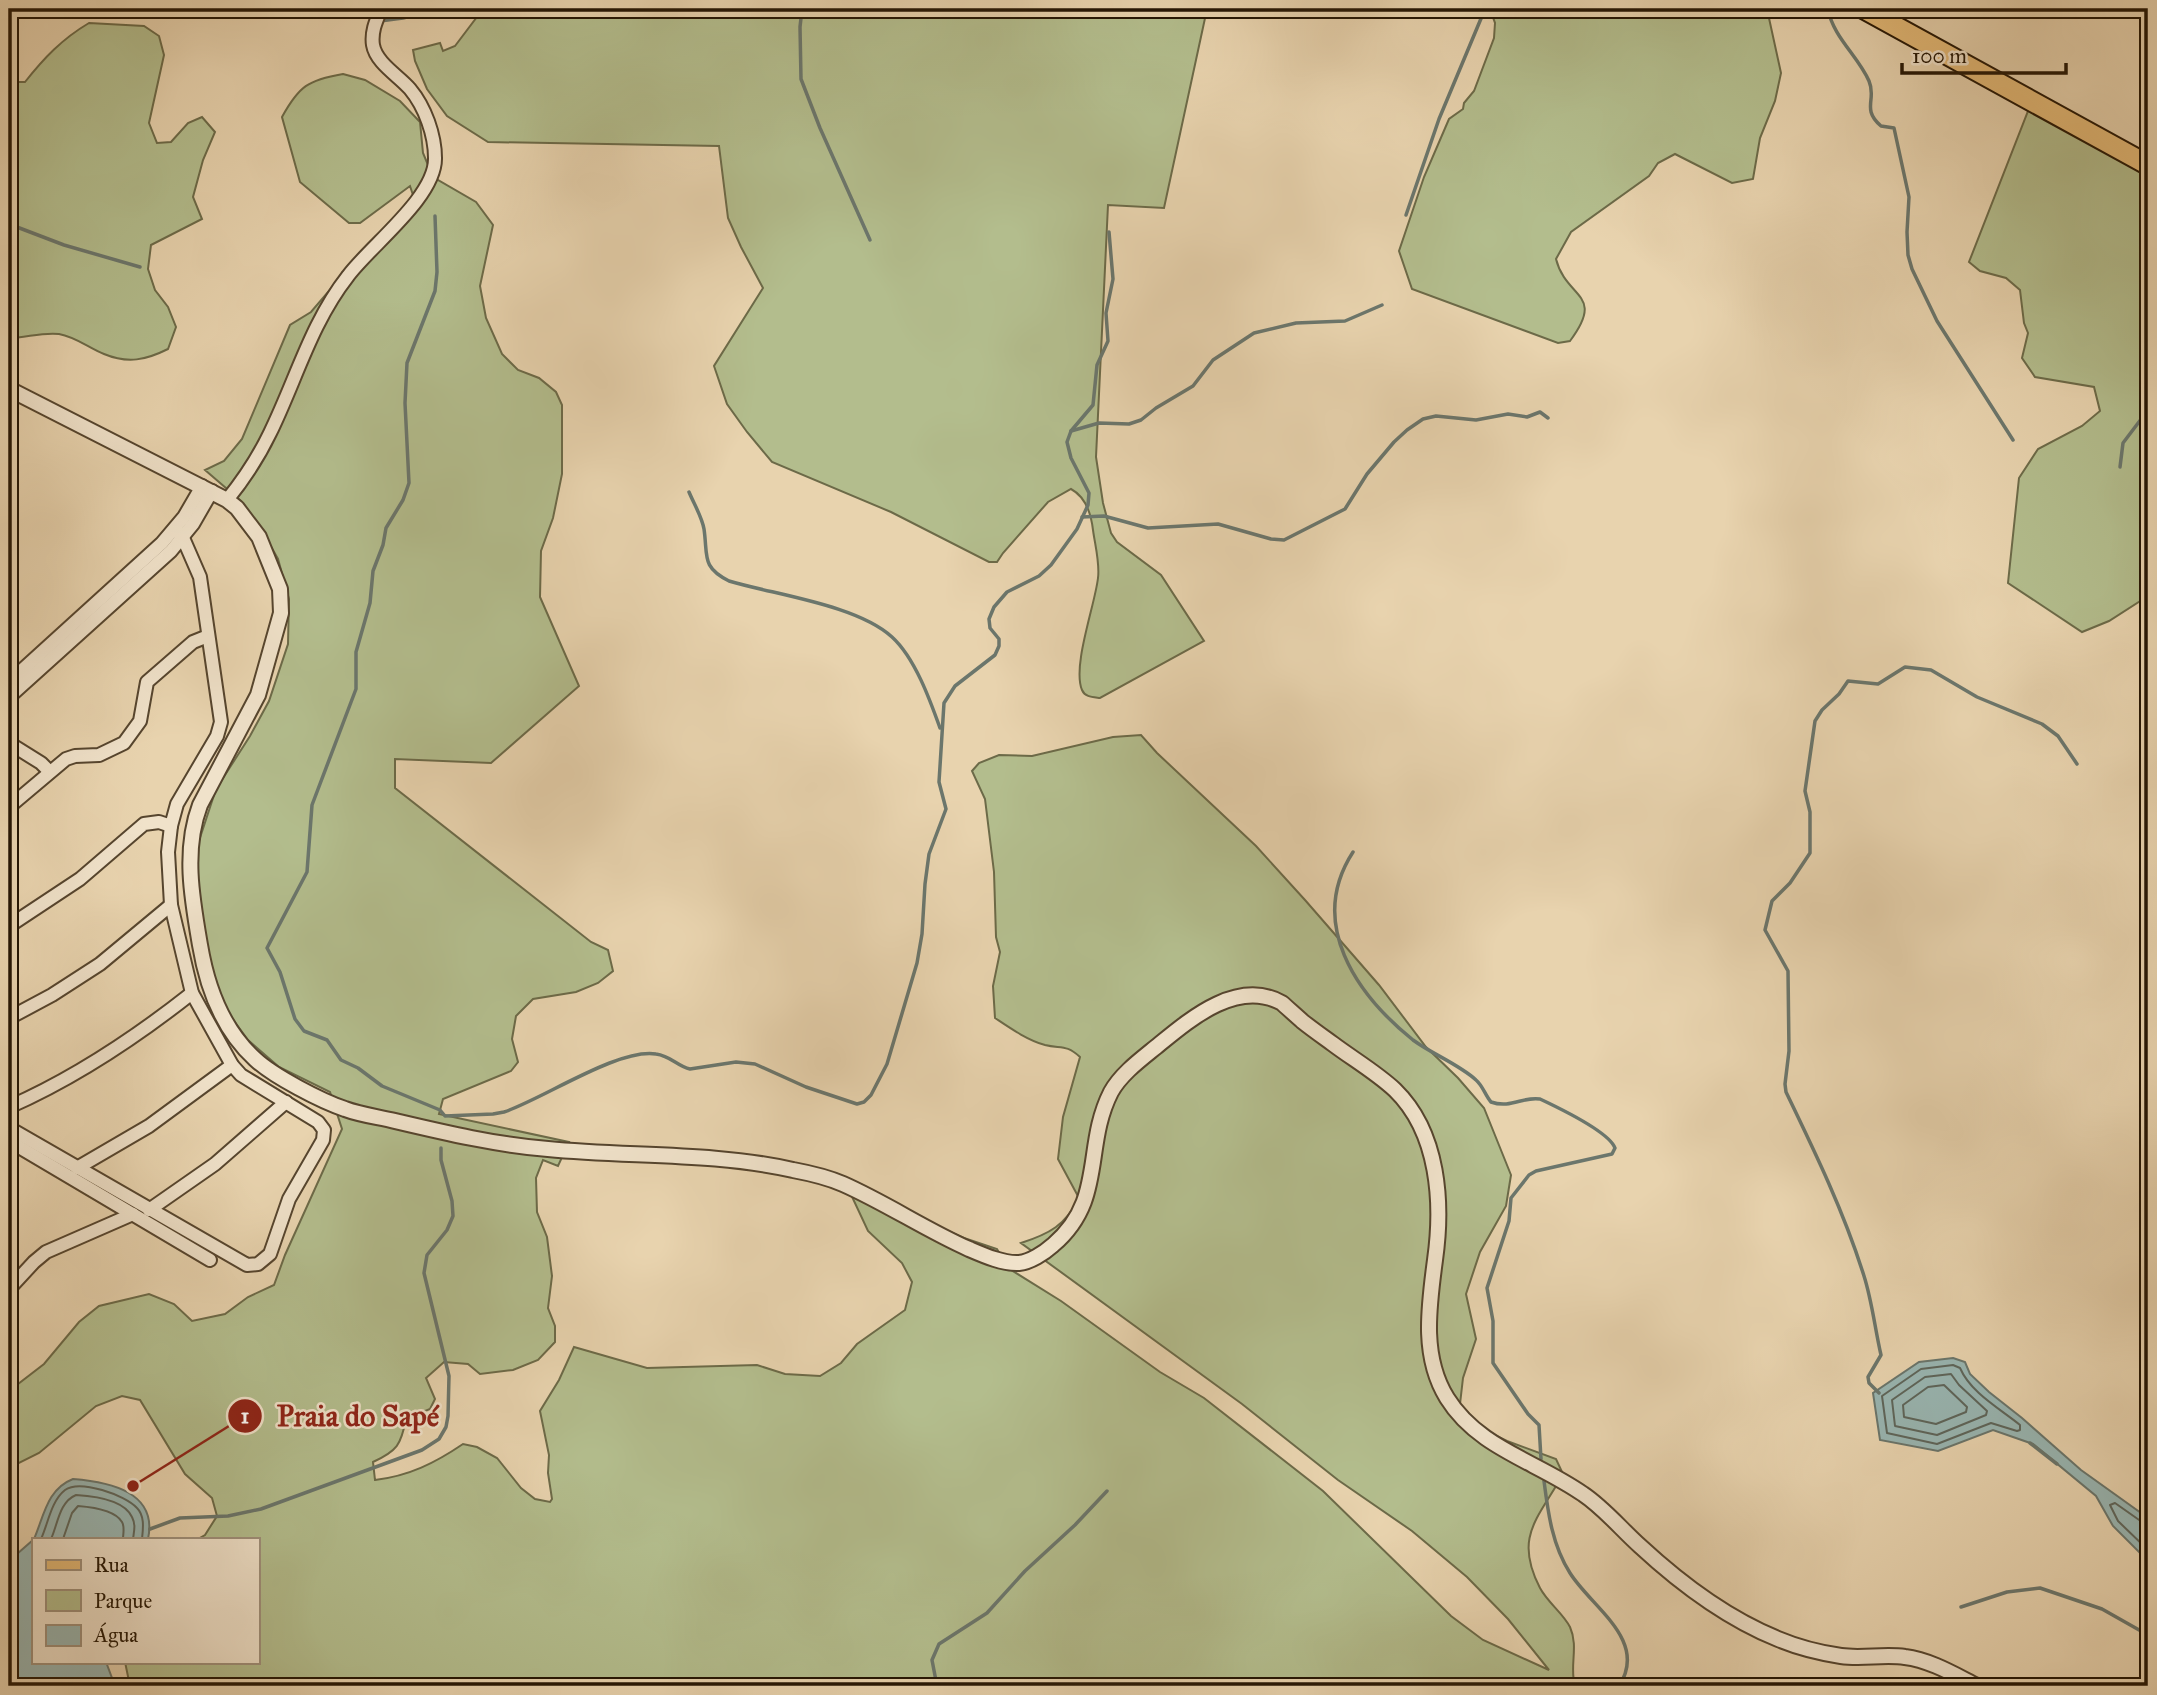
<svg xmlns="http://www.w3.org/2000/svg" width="2157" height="1695" viewBox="0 0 2157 1695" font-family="'IM FELL Great Primer',serif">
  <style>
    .green { fill: #b3bd8d; stroke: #6c6a48; stroke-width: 2 }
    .water { fill: #99b6b2; stroke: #6b766c; stroke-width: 2 }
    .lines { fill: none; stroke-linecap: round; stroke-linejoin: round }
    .shore { stroke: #5f665b; stroke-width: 2 }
    .stream { stroke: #6b766c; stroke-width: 3.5 }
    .minor-casing { stroke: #56452e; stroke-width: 16 }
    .tertiary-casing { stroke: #56452e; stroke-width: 18 }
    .primary-casing { stroke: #251604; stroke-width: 23 }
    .minor { stroke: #f0e2ca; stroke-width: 12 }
    .tertiary { stroke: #f0e2ca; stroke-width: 14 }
    .primary { stroke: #e4ba77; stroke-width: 19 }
    .leader { fill: none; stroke: #8f2418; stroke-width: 2.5 }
    .callout-dot { fill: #8f2418; stroke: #f0e2ca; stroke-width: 2.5 }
    .mark-label { font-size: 21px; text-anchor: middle; font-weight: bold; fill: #fff }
    .callout-label { font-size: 30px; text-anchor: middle; font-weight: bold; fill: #8f2418; stroke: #f0e2ca; stroke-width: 5; stroke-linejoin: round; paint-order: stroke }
  </style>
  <rect width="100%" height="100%" fill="#e8d3ae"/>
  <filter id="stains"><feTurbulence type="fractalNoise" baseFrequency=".00286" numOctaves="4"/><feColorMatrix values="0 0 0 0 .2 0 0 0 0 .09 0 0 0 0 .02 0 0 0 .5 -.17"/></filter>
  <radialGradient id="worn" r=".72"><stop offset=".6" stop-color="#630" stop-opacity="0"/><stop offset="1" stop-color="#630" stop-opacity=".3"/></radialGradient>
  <g class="green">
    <path d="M 483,9 L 1207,9 L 1164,208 L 1108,205 L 1096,457 L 1103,503 L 1111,533 L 1117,542 L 1161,575 L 1204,641 L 1100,698 C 1092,697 1085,697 1082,690 C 1072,666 1095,605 1098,578 C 1100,563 1095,545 1093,530 C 1091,513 1086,497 1071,489 L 1048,502 L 1003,553 L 997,562 L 989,562 L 891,512 L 772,462 L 747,432 L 727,404 L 714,366 L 763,288 L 741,247 L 728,218 L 719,146 L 488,142 L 447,116 L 427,89 L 415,61 L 413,50 L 440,43 L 443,51 L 455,46 Z"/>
    <path d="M 1490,9 L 1767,9 L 1781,73 L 1775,101 L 1760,138 L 1753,179 L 1732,183 L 1675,154 L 1658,163 L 1649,176 L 1571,232 L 1556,259 C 1566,299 1606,293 1570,341 L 1558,343 L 1412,289 L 1399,251 L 1424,177 L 1449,119 L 1463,109 L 1464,103 L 1474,91 L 1494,38 L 1495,23 Z"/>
    <path d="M 89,23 L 144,26 L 159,36 L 164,55 L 149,123 L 157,143 L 171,142 L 188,123 L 202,117 L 215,132 L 203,160 L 193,197 L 202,219 L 151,245 L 148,269 L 155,290 L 168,307 L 176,327 L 168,349 C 146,360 128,364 104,354 C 89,348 76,337 59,334 C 41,332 26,338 9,338 L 9,82 L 25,82 C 44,58 62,39 89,23 Z"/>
    <path d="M 343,74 L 365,80 L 400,101 L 420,122 L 423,153 L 433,177 L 476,202 L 493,225 L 480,286 L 486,318 L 502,354 L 518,370 L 539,378 L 556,392 L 562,405 L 562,474 L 553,518 L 541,551 L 540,597 L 579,686 L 491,763 L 395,759 L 395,788 L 591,942 L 608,950 L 613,971 L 598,983 L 576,992 L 533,999 L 516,1016 L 512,1039 L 518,1062 L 511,1071 L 443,1099 L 439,1114 L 569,1142 L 558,1166 L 543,1160 L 536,1178 L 537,1212 L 547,1237 L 552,1276 L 548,1308 L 555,1326 L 555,1342 L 538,1360 L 513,1370 L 480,1374 L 468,1364 L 444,1362 L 426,1378 L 435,1399 L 430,1409 L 406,1419 C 401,1445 397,1451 373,1462 L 375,1480 C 409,1476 435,1463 463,1444 L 477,1447 L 497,1458 L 521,1488 L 535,1499 L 550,1502 L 552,1499 L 548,1473 L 549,1455 L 540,1411 L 559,1380 L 574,1347 L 647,1368 L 757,1365 L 785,1374 L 820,1376 L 841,1363 L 857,1344 L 905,1310 L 912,1282 L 902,1263 L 868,1231 L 847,1186 L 964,1238 L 997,1249 L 1008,1268 L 1061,1301 L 1160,1372 L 1204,1398 L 1323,1491 L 1451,1616 L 1483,1640 L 1549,1670 L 1508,1619 L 1467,1577 L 1412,1531 L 1338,1480 L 1242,1404 L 1021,1243 C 1049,1234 1066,1225 1079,1198 L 1058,1159 L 1063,1117 L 1080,1057 C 1066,1044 1061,1049 1045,1045 C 1027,1040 1010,1028 995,1018 L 993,986 L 1000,952 L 996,937 L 994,872 L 985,799 L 972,771 L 979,763 L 999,755 L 1032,756 L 1113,737 L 1141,735 L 1157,753 L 1256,846 L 1305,900 L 1379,985 L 1426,1047 L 1458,1078 L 1484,1108 L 1511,1175 L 1506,1206 L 1480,1252 L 1466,1294 L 1476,1339 L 1463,1378 L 1460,1404 L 1484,1430 L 1507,1441 L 1556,1459 L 1563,1474 C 1539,1518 1513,1536 1540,1588 C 1548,1603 1563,1613 1570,1627 C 1579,1647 1569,1667 1575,1686 L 130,1686 L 125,1662 L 257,1662 L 257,1539 L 198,1539 L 205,1535 L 217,1516 L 212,1498 L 185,1474 L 140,1400 L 122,1396 L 96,1406 L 39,1453 L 9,1468 L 9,1391 L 44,1364 L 79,1322 L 99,1306 L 149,1294 L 174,1304 L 192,1321 L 225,1314 L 248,1297 L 274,1285 L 285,1255 L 342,1129 L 330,1092 L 279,1067 L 248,1040 L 215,995 L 196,897 L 195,853 L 216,789 L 250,736 L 269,701 L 288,644 L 289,599 L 278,559 L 261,529 L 241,501 L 205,470 L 224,461 L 242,439 L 290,325 L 311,312 L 376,236 L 392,223 L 413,195 L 410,186 L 360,223 L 349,223 L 300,182 L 282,117 C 299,86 308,80 343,74 Z"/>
    <polygon points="2030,106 2148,171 2148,596 2109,621 2082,632 2008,583 2019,478 2038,449 2082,426 2100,411 2094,387 2035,377 2022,358 2028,333 2024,323 2020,290 2006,278 1980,271 1969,262"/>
  </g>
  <g class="water">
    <polygon points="1953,1358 1965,1362 1970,1374 1989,1392 2022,1418 2081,1470 2148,1518 2148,1557 2140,1553 2113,1526 2096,1496 2033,1444 1993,1430 1938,1451 1880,1440 1873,1393 1919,1362"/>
    <path d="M 73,1479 C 110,1482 158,1492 148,1539 L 34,1539 C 44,1516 47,1489 73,1479 Z"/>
    <polygon points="33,1540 33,1662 106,1662 115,1686 9,1686 9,1561"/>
  </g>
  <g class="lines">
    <g class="shore">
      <path d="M 1953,1365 L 1960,1368 C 1971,1393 1999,1408 2020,1425 L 2020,1430 L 2017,1431 L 1991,1423 L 1937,1444 L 1887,1433 L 1882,1396 L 1921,1369 Z"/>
      <polygon points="1951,1374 1959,1385 1987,1411 1986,1415 1937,1435 1895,1426 1892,1400 1925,1377"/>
      <polygon points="1944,1385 1967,1407 1966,1412 1936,1424 1904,1417 1903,1405 1928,1387"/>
      <polyline points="2148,1523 2142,1522 2115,1503 2110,1505 2118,1521 2148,1550"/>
      <path d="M 41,1539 C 48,1524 51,1501 65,1490 C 80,1479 125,1495 137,1508 C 145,1516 143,1529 142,1539"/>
      <path d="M 51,1539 C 58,1524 59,1502 76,1495 C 93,1496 124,1500 132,1517 C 136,1525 134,1531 133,1539"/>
      <path d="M 63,1539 L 72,1513 L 78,1506 C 91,1507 115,1510 122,1522 C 125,1527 123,1534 123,1539"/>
    </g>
    <g class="stream">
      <polyline points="476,9 499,12 512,9"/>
      <polyline points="802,9 800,27 801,79 820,128 870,240"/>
      <path d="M 1828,9 C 1833,37 1858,56 1869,81 C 1877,99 1861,109 1881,126 L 1894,128 L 1909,197 L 1907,232 L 1908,255 L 1912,269 L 1937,321 L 2013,440"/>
      <polyline points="380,21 403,18 439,9"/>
      <polyline points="1406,215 1439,119 1485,9"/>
      <path d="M 435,216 L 437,272 L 435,291 L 407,363 L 405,403 L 409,483 L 403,500 L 386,528 L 383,545 L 373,571 L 370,603 L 356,652 L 356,689 L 312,805 L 307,872 L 267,948 L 280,972 L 295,1019 L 304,1031 L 327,1040 L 341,1060 L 358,1068 L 382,1086 L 440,1110 L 445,1116 L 493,1114 L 504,1112 C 543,1099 618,1048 656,1054 C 671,1056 677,1066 690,1069 L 736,1062 L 755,1064 L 806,1087 L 857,1104 L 864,1102 L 871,1095 L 887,1064 L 917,963 L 922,934 L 925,884 L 929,854 L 946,809 L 939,782 L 944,703 L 955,686 L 995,655 L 999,646 L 999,639 L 990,628 L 989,619 L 994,607 L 1007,592 L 1039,576 L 1051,565 L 1077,529 L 1088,505 L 1089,493 L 1071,458 L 1067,442 L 1071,431 L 1093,405 L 1097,365 L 1108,341 L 1106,313 L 1113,279 L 1109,232"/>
      <polyline points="9,224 64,245 140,267"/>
      <polyline points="1071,431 1099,423 1129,424 1141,420 1156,408 1193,386 1213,360 1254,333 1296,323 1345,321 1382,305"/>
      <polyline points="2120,467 2123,443 2148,410"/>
      <path d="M 689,492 C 694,504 702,517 704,529 C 708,556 701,567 729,581 C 776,595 857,605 892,637 C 915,658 930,700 940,728"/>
      <polyline points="1082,517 1104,516 1148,528 1218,524 1271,539 1284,540 1345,509 1367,474 1394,442 1407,430 1423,419 1436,416 1476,420 1508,414 1527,417 1540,412 1548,418"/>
      <path d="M 1353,852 C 1307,923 1356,994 1413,1040 C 1432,1054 1460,1065 1476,1080 C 1483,1086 1485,1095 1491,1102 C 1511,1109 1523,1096 1540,1099 C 1557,1107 1609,1132 1615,1148 L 1612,1154 L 1536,1171 L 1529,1175 L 1511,1198 L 1509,1221 L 1487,1288 L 1493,1321 L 1493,1363 L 1528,1414 L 1539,1425 L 1541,1459"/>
      <path d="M 1879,1393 L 1869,1383 L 1868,1377 L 1881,1355 C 1875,1329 1872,1301 1864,1276 C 1844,1212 1815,1152 1786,1092 L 1785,1084 L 1789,1051 L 1788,971 L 1765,930 L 1772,901 L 1790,883 L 1810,853 L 1810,812 L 1805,791 L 1815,721 L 1822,710 L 1839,694 L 1848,681 L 1878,684 L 1905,667 L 1931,670 L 1977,697 L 2042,724 L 2058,736 L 2077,764"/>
      <polyline points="2030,1443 2057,1464"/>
      <path d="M 1544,1481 C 1548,1512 1552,1545 1570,1573 C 1591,1607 1649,1640 1619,1686"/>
      <polyline points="150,1529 180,1518 228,1516 261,1509 422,1450 439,1439 446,1427 448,1416 449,1376 424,1273 427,1255 447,1230 453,1216 452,1201 441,1160 441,1148"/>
      <polyline points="1961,1607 2007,1592 2040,1588 2102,1609 2148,1635"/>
      <polyline points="937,1686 932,1660 939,1644 987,1613 1025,1571 1075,1525 1107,1491"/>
    </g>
    <g class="minor-casing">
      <g id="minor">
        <path d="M 227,500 C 244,479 258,458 270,433 C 296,380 311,323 348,276 C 370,246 436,197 435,158 C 435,135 425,107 410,89 C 399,76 376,63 373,45 C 371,32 376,21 381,9"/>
        <polyline points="9,682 162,543 184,517 202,486"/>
        <polyline points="9,697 171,551 193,524 212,491"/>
        <polyline points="9,743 41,763 49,771"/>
        <polyline points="9,807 66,759 75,756 99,755 124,743 140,721 147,682 193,642 208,636"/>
        <polyline points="9,926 80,879 144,824 159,822 171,826"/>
        <polyline points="9,1018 52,995 100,964 171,905"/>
        <path d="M 9,1107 C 75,1078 135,1038 192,993"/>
        <polyline points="9,1128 247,1265 258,1264 270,1254 289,1199 323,1140 324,1130 318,1122 241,1075 232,1065 192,993 171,905 168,852 171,826 177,804 217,736 221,722 200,577 183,538 175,529"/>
        <polyline points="9,1141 210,1260"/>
        <polyline points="77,1168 149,1126 232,1065"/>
        <polyline points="149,1210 215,1164 286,1102"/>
        <polyline points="9,1289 34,1262 46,1252 133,1214"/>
      </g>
    </g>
    <g class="tertiary-casing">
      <path id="tertiary" d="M 9,389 L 227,500 L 237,508 L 259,537 L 280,589 L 281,613 L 258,695 L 200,805 C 183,850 192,899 200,945 C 207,987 222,1029 255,1059 C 273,1076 321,1101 345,1109 C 361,1115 379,1117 395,1121 C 446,1133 497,1145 548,1149 C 629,1157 713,1152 793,1170 C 809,1173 827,1177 843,1184 C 886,1203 926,1230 969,1249 C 983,1255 1003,1264 1019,1263 C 1030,1262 1044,1253 1053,1245 C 1106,1200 1083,1147 1111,1092 C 1121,1074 1140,1060 1156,1047 C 1189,1020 1237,978 1282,1003 C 1284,1005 1300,1019 1302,1021 C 1312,1029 1322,1036 1333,1044 C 1353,1059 1377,1073 1395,1090 C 1439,1133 1443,1203 1435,1260 C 1429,1306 1421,1356 1447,1398 C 1478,1448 1536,1461 1583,1494 C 1604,1508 1621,1529 1640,1546 C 1681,1584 1726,1618 1778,1639 C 1797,1647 1821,1653 1841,1656 C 1862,1659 1884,1654 1905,1657 C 1930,1660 1955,1675 1977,1686"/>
    </g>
    <g class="primary-casing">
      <polyline id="primary" points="1864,9 2148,165"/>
    </g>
    <use href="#minor" class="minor"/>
    <use href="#tertiary" class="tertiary"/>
    <use href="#primary" class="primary"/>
  </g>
  <path class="leader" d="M133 1486L245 1416"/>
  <g class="callout-dot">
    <circle cx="133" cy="1486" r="7"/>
    <circle cx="245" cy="1416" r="18"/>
  </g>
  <g class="mark-label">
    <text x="245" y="1423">1</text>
  </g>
  <g class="callout-label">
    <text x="358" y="1426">Praia do Sapé</text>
  </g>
  <rect width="2157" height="1695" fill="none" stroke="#e8d3ae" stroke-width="35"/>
  <rect x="10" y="10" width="2136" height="1674" fill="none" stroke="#251604" stroke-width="3.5"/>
  <rect x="18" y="18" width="2122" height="1660" fill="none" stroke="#251604" stroke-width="2"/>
  <rect x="32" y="1538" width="228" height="126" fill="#f0e2ca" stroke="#9f907b" stroke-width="2"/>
  <rect x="46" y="1560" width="35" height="10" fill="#e4ba77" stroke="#9f907b" stroke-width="2"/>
  <text x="94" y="1572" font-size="21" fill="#251604">Rua</text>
  <rect x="46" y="1590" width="35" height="21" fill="#b3bd8d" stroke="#9f907b" stroke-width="2"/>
  <text x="94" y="1608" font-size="21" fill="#251604">Parque</text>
  <rect x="46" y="1625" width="35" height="21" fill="#99b6b2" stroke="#9f907b" stroke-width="2"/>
  <text x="94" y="1642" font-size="21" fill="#251604">Água</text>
  <path d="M1902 63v10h164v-10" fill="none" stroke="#251604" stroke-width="3.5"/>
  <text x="1912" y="63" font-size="21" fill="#251604" stroke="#f0e2ca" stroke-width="5" paint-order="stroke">100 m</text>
  <rect width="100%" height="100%" filter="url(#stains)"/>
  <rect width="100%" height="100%" fill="url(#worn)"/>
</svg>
